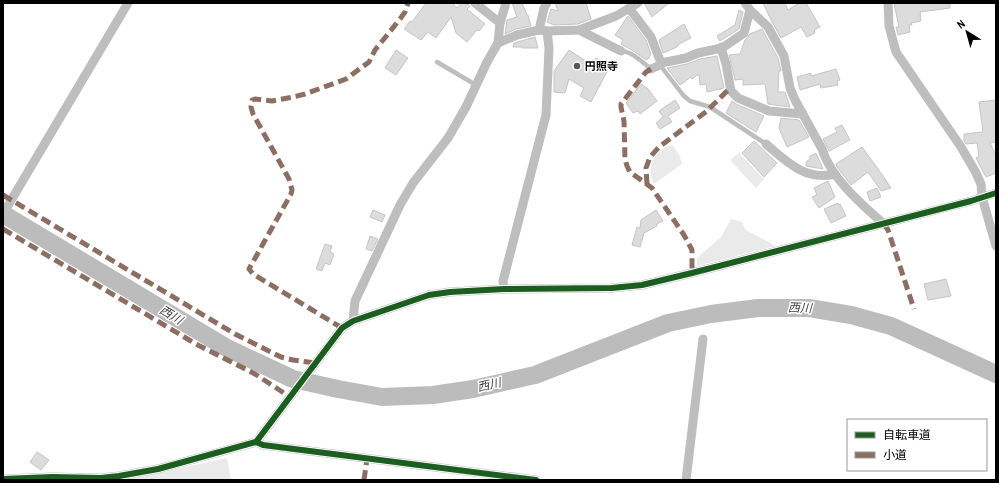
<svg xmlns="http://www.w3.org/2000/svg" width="999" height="483" viewBox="0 0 999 483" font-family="'Archivo Narrow','Noto Sans JP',sans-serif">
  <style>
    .green { fill: #eaeaea }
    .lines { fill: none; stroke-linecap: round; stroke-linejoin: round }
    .river { stroke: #bcbcbc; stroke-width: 18 }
    .building { fill: #dcdcdc; stroke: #c5c5c5 }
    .lane { stroke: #bebebe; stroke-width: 4.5 }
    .street { stroke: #bebebe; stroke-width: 9 }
    .quiet { stroke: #8d6e63; stroke-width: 5; stroke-dasharray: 10 5; stroke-linecap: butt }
    .cycleway-casing { stroke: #fff; stroke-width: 8 }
    .cycleway { stroke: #1b5e20; stroke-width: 6 }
    .poi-dot { fill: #595959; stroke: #fff; stroke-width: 1.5 }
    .labels { text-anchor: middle; stroke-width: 3; stroke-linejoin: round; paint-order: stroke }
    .poi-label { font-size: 11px; font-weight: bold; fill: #000; stroke: #fff; text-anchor: start }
    .water-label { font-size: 12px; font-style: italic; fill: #404040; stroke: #fff }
  </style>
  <rect width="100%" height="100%" fill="#fff"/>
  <g class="green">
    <path d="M 672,145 L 679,154 L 682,164 L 654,184 C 645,168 654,150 672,145 Z"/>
    <polygon points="739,153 764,179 756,188 730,160"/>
    <polygon points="731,219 742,222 746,230 776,246 697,266 697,258 721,237"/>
    <polygon points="227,458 231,480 126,480"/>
  </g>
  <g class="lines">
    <polyline class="river" points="3,214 227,348 293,379 338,389 382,397 433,395 473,389 535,375 668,323 711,314 758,308 809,308 851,315 891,326 996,374"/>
  </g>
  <g class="building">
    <polygon points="426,3 452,3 457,8 461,3 465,3 470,6 467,9 485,24 479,31 477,30 467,42 456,33 451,17 436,38 428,32 421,40 404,29 410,21 412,22"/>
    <polygon points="512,3 522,3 527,15 528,15 531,26 516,29 505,34 507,20 517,17"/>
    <polygon points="555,3 586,3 591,19 578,24 554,25 547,22 551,9 558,11"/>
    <polygon points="644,3 669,3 652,17"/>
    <polygon points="763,3 785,3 788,10 799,3 806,3 820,27 814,30 815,33 807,37 801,27 781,38 772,22"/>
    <polygon points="894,3 950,3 950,8 920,12 921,21 911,23 912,25 909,25 910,32 898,35 896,27 899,27"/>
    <polygon points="739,10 743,12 739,29 720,41 717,36 735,25"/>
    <polygon points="628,16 646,40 651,54 648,59 646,60 635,52 621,44 623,40 615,35"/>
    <polygon points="684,24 691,38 679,44 677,47 663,53 659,40"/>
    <polygon points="762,29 778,58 781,71 779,71 778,92 785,92 790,107 768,104 765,84 743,85 743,79 735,80 729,55 740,54 745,40 750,34"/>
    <polygon points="535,37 538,48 522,48 522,47 513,47 514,43"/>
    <polygon points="396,50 408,58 396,75 385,68"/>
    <polygon points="569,50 592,65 596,58 603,62 602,64 609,68 591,102 580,96 584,88 569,79 565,93 554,92 554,71"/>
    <polygon points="717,56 724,88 707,92 706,84 700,85 699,74 692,79 691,77 680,85 667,68 687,64 700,59"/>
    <polygon points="836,69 840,80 837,81 838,85 821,88 820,84 800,90 797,77 811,73 811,76"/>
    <polygon points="641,84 648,89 657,101 640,114 638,111 633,113 626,103"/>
    <polygon points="675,100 680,108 668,116 672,122 660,129 656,123 663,117 659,111"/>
    <polygon points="996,100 996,142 990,143 996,155 996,173 986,177 976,158 979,156 977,143 966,144 964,141 964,134 983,132 979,102"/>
    <polygon points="732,101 736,104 764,116 756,132 726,113"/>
    <polygon points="781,118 799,120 809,137 787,147 779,128"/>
    <polygon points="842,125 850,140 829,151 823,139 837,132 835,128"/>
    <polygon points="754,141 777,163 764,177 742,153"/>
    <polygon points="862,147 881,173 891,188 881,191 868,172 851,185 837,167 836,164"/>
    <polygon points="816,153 823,169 806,166 806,162 810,159 810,156"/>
    <polygon points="828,181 835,197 819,208 812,197 817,195 814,188"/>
    <polygon points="877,188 881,197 870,201 867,192"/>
    <polygon points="838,203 838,205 840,204 846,216 831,223 824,209"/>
    <polygon points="373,210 385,215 382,222 370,217"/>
    <polygon points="656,210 663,221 657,224 657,226 644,233 640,247 632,245 637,227 640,228 641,220"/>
    <polygon points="370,236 378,239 372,251 366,249"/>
    <polygon points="325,244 332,246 330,252 334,254 330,265 325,263 322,271 316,269"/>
    <polygon points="946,279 951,296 928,300 924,284"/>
    <polygon points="37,452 49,460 41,470 30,462"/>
  </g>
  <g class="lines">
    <g class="lane">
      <path d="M 621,51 C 632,51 643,63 651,69"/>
      <polyline points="437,62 476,85"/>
      <polyline points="660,65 683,95 690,101 710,107 766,144"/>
    </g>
    <g class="street">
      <polyline points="475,3 500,23"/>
      <path d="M 745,3 L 750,10 L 768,27 L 784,56 L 790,88 L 795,100 L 822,149 C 831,178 862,205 884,224"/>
      <polyline points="888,3 889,26 896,52 961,147 975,171 981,184 982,197 996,246"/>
      <polyline points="629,8 651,37 661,63"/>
      <polyline points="539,30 544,8 547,3"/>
      <polyline points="579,30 621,51"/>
      <polyline points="498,43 500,23 506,3"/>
      <polyline points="721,48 726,64 731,91 738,98 769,111 803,114"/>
      <polyline points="651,69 660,65 661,63 686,58 698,53 717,49 725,46 744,33 750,10"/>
      <path d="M 766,144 C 787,162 805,181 835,174"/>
      <polyline points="3,214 128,3"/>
      <polyline points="504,289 503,281 546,115 549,48 547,31"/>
      <polyline points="353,321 355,301 400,205 413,183 448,138 466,107 487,62 498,43 517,35 539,30 547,31 579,30 616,16 638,3"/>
      <polyline points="256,442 342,328 353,321 429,295 450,292 504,289 612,288 642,285 692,273 971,201 996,193"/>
      <polyline points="3,479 52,477 101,478 119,476 158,469 256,442 263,445 536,480"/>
      <polyline points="686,480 703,339"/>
    </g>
    <g class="quiet">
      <polyline points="651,69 646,72 621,104 621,107 624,121 625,159 627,166 630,172 652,188 684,235 692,250 692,273"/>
      <polyline points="647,184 646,168 650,157 659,147 707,111 730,88"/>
      <polyline points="3,195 235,334 281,357 293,360 315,363"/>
      <polyline points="884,224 888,230 914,309"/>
      <polyline points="3,229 196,344 255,374 290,397"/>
      <polyline points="342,328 253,274 249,269 291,194 292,190 289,179 253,114 251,107 252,100 255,99 272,101 293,97 305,94 346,79 369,62 375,50 400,19 405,12 408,3"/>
      <polyline points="364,480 367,459"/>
    </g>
    <g class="cycleway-casing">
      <g id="cycleway">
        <polyline points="256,442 342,328 353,321 429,295 450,292 504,289 612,288 642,285 692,273 971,201 996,193"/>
        <polyline points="3,479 52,477 101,478 119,476 158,469 256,442 263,445 536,480"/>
      </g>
    </g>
    <use href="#cycleway" class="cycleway"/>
  </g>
  <circle class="poi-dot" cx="577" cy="66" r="4"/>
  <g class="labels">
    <g class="poi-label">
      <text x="585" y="70">円照寺</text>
    </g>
    <g class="water-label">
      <text transform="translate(800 308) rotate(2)" y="4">西川</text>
      <text transform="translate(171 315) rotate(31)" y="4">西川</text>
      <text transform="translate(489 385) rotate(-13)" y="4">西川</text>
    </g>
  </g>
  <rect width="999" height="483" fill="none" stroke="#000000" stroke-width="8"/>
  <rect x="847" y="419" width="140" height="52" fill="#ffffff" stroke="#999999"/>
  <rect x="855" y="432" width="20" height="6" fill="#1b5e20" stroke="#999999"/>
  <text x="883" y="439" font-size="12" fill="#000000">自転車道</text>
  <rect x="855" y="452" width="20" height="6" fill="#8d6e63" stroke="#999999"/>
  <text x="883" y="459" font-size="12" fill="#000000">小道</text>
  <g transform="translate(967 32) rotate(323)" stroke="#ffffff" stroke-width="3" paint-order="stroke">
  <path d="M0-3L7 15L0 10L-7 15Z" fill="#000000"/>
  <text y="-6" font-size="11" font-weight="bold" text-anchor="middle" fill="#000000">N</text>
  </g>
</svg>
